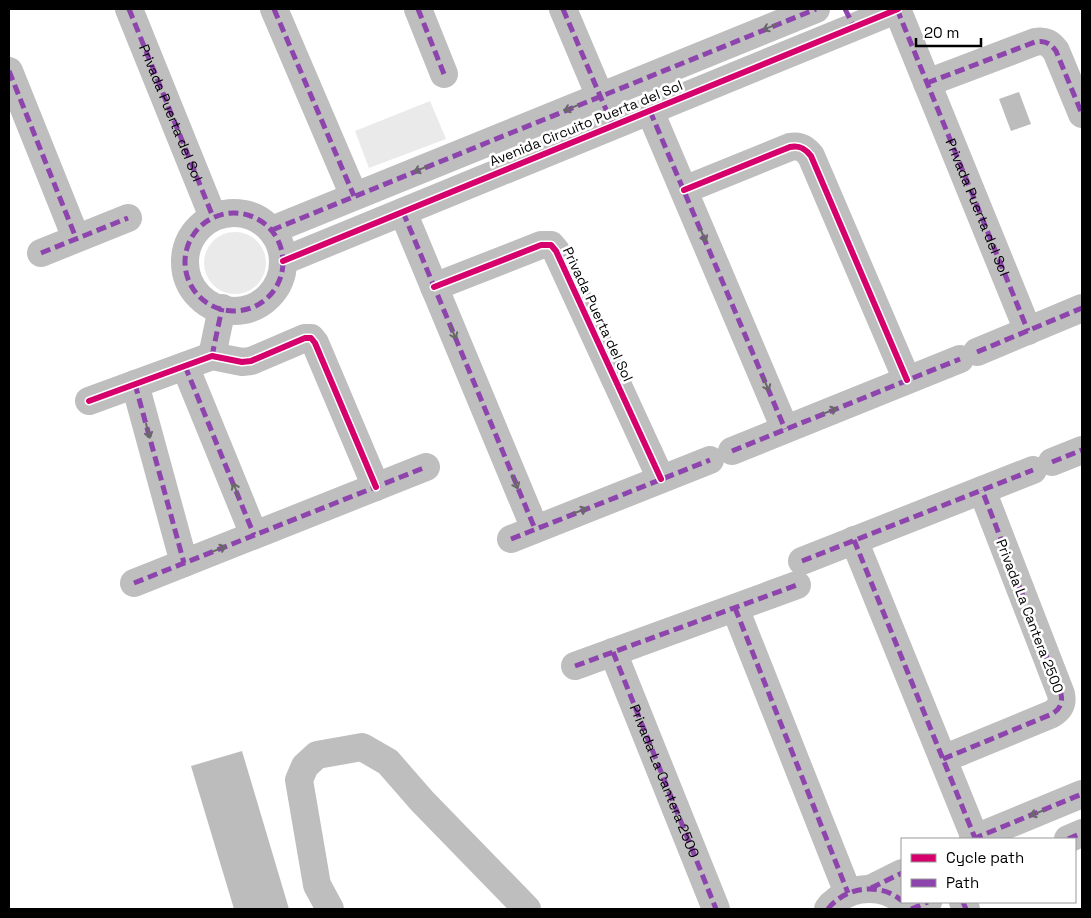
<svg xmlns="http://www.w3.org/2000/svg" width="1091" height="918" viewBox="0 0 1091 918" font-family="'Space Grotesk',sans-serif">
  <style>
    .green { fill: #eaeaea }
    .water { fill: #bcbcbc }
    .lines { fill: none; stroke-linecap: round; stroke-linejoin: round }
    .minor { stroke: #bebebe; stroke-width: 28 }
    .quiet { stroke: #8e44ad; stroke-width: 5; stroke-dasharray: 10 5; stroke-linecap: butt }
    .cycleway-casing { stroke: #fff; stroke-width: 9 }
    .cycleway { stroke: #d6006c; stroke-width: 6 }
    .oneway { stroke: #686868 }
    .labels { text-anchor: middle; stroke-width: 5; stroke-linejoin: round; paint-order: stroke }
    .street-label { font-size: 14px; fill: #000; stroke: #fff }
  </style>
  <rect width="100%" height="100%" fill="#fff"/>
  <g class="green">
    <polygon points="430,101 446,139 369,168 355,131"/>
    <circle cx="235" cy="263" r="31"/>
  </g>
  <g class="water">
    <polygon points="1019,92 1031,124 1011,131 999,99"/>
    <polygon points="242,751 289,909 234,909 191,766"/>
  </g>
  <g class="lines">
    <g class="minor">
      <path id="s1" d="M 129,9 L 213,217"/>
      <polyline points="274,9 354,196"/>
      <polyline points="418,9 444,74"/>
      <polyline points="563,9 607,113"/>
      <path id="s2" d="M 897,9 L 1028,331"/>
      <polyline points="9,71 76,238"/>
      <path d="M 927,83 L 1035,42 C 1045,40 1050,43 1056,51 L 1082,114"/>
      <polyline points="650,111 785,429"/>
      <path d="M 684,190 L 790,147 C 799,145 805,148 811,156 L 907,380"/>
      <polyline points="403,212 535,529"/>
      <circle cx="234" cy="262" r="49"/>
      <polyline points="272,230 816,9"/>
      <polyline points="41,253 128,218"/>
      <polyline points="283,261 898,9"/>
      <polyline points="434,287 541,245 551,245 556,251 661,479"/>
      <polyline points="977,352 1082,308"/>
      <polyline points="212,356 222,308"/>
      <polyline points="185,366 254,535"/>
      <polyline points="135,384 184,563"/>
      <polyline points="89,401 212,356 242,362 251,361 305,338 311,338 315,343 376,487"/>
      <polyline points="732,451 960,359"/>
      <polyline points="1052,462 1082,450"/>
      <polyline points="511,539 710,460"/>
      <polyline points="854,540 975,838"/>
      <polyline points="802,561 1033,470"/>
      <polyline points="134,583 426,467"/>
      <polyline points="735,608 848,893"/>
      <path id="s3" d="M 613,652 L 716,909"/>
      <polyline points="575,666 797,585"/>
      <path d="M 943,759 L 1052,714 C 1060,709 1063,703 1061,694 L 982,490"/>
      <polyline points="973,839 1082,794"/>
      <polyline points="1068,839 1082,833"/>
      <polyline points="870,889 902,873"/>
      <polyline points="963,902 966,909"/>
      <polyline points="330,909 317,885 299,780 305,766 317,755 362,747 388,762 422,801 527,909"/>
      <path d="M 828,909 C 830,906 833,903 836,901 C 854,885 885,885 902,901"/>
      <polyline points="911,909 928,902"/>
    </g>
    <g class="quiet">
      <polyline points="129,9 213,217"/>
      <polyline points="274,9 354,196"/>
      <polyline points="418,9 444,74"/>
      <polyline points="563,9 613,126"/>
      <polyline points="845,9 854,27"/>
      <polyline points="897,9 1028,331"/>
      <polyline points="9,71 76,238"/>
      <path d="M 927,83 L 1035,42 C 1045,40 1050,43 1056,51 L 1082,114"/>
      <polyline points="650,111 785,429"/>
      <polyline points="403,212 535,529"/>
      <circle cx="234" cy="262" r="49"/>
      <polyline points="272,230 816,9"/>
      <polyline points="41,253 128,218"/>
      <polyline points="977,352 1082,308"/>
      <polyline points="212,356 222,308"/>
      <polyline points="185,366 254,535"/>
      <polyline points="135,384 184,563"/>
      <polyline points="732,451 960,359"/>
      <polyline points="1052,462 1082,450"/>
      <polyline points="511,539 710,460"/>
      <polyline points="854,540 975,838"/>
      <polyline points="802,561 1033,470"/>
      <polyline points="134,583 426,467"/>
      <polyline points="735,608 848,893"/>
      <polyline points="613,652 716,909"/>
      <polyline points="575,666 797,585"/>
      <path d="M 943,759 L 1052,714 C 1060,709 1063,703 1061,694 L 982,490"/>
      <polyline points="973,839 1082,794"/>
      <polyline points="1068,839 1082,833"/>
      <polyline points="871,888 902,873"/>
      <polyline points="963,902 966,909"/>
      <path d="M 828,909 C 830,906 833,903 836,901 C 854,885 885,885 902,901"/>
      <polyline points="911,909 928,902"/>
    </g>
    <g class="cycleway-casing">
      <g id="cycleway">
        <path d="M 684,190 L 790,147 C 799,145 805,148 811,156 L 907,380"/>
        <polyline points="283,261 898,9"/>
        <polyline points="434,287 541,245 551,245 556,251 661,479"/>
        <polyline points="89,401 212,356 242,362 251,361 305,338 311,338 315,343 376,487"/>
      </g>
    </g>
    <use href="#cycleway" class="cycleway"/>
  </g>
  <defs><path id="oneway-shaft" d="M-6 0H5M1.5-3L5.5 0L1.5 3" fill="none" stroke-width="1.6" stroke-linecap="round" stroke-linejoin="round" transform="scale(1.25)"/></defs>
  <g class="oneway">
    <use href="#oneway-shaft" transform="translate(770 27) rotate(158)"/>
    <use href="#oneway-shaft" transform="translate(571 108) rotate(158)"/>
    <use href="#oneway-shaft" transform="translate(421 169) rotate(158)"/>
    <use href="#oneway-shaft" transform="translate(703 235) rotate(67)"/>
    <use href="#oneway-shaft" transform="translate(453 332) rotate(67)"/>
    <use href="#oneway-shaft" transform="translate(766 384) rotate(67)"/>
    <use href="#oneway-shaft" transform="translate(830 411) rotate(-22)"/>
    <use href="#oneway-shaft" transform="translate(148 431) rotate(75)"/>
    <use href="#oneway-shaft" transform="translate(515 482) rotate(67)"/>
    <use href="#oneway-shaft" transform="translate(236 490) rotate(-112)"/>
    <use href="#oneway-shaft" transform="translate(580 511) rotate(-21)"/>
    <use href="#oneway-shaft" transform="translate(219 549) rotate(-22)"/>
    <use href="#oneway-shaft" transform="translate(1037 813) rotate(158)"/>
  </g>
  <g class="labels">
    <g class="street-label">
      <text dy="5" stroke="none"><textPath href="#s1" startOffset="112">Privada Puerta del Sol</textPath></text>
      <text transform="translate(586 123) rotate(-22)" y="5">Avenida Circuito Puerta del Sol</text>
      <text dy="5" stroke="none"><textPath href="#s2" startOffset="214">Privada Puerta del Sol</textPath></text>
      <text transform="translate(598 314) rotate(65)" y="5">Privada Puerta del Sol</text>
      <text transform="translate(1030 616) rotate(69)" y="5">Privada La Cantera 2500</text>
      <text dy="5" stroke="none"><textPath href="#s3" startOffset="139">Privada La Cantera 2500</textPath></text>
    </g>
  </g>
  <rect width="1091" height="918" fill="none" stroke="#000000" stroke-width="20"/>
  <rect x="901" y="838" width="175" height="65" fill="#ffffff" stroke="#999999"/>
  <rect x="911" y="854" width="25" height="8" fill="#d6006c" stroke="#999999"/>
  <text x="946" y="863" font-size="15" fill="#000000">Cycle path</text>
  <rect x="911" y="879" width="25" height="8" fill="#8e44ad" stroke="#999999"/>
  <text x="946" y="888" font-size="15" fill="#000000">Path</text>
  <path d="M916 38v8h65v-8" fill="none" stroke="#000000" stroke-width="2.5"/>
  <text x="924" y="38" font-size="15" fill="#000000" stroke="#ffffff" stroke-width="4" paint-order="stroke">20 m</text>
</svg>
